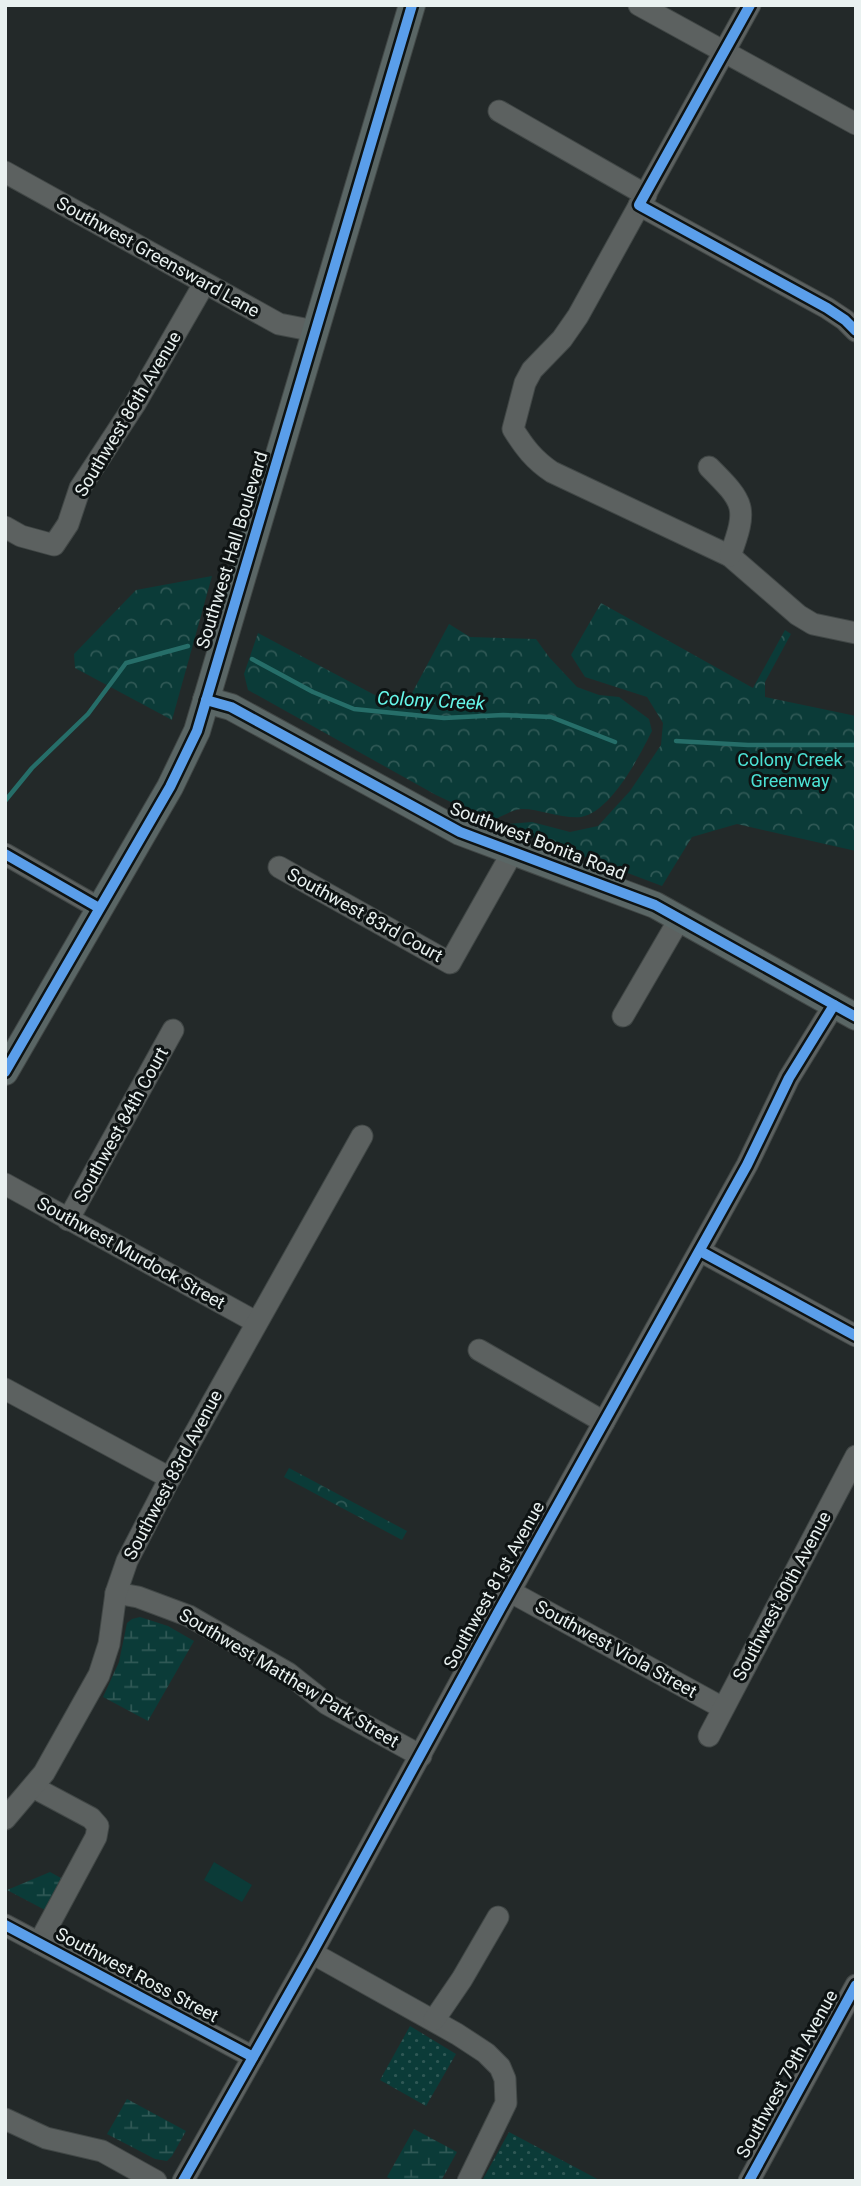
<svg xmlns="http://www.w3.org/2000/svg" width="861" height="2186" viewBox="0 0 861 2186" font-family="Roboto,sans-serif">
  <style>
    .grass { fill: url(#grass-dots) }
    .forest { fill: url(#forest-crowns) }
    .wetland { fill: url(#wetland-marsh) }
    .park { fill: #0b3b38 }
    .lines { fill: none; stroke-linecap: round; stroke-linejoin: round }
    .stream { stroke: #266e69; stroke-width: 4.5 }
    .minor-casing { stroke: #414746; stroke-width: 23 }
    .major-casing { stroke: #414746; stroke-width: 28 }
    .minor { stroke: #5c6160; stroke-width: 21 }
    .major { stroke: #5a6665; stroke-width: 26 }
    .cycleway-casing { stroke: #0e1313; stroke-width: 15 }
    .cycleway { stroke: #5a9eea; stroke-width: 10 }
    .labels { text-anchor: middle; stroke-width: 6; stroke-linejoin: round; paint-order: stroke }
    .street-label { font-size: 18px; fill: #e9f1f0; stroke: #0e1313 }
    .park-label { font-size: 18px; fill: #4be1d4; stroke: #0e1313 }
    .water-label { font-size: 19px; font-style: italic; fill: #66f7ea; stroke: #0e1313 }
  </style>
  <defs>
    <pattern id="grass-dots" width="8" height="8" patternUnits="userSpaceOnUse" patternTransform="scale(1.75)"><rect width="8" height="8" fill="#0b3b38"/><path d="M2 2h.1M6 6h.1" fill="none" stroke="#2f5855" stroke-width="1.8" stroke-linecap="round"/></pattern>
    <pattern id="forest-crowns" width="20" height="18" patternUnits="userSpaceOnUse" patternTransform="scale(1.75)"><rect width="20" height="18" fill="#0b3b38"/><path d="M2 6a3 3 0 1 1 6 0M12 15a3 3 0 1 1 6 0" fill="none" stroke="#2f5855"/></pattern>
    <pattern id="wetland-marsh" width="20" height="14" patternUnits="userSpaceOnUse" patternTransform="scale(1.75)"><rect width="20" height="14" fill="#0b3b38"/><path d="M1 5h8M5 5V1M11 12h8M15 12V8" fill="none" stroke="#2f5855"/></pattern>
  </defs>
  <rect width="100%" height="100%" fill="#232929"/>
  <g class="grass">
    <polygon points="410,2026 456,2054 426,2106 380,2080"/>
    <polygon points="509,2132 601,2181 482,2181"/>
  </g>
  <g class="forest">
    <polygon points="212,576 172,720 75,668 74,654 136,590"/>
    <polygon points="601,603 753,688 785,630 791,634 765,682 765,697 856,716 856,851 737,824 692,837 662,886 506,827 507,824 532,822 570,832 598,826 630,791 661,745 663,723 647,697 585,677 571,655"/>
    <path d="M 449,624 L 470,637 L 536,639 L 549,657 L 577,687 L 599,695 L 619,697 L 649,719 L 652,731 C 640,755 611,812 581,817 C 562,819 537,808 521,809 C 512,810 500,817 491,821 L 436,795 L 248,690 L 244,674 L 258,633 L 403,710 Z"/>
    <polygon points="289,1468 407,1531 402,1540 284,1477"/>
  </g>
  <g class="wetland">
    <polygon points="140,1617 168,1626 194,1641 148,1721 103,1697 119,1662 127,1623 132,1619"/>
    <polygon points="50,1872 61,1878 45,1910 7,1890"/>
    <polygon points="127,2099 186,2131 172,2156 167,2161 155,2159 107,2134"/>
    <polygon points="414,2129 457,2152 441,2181 394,2181 387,2177"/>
  </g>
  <polygon class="park" points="214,1862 252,1885 242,1902 204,1880"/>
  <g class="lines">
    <g class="stream">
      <polyline points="252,659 313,692 354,709 444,718 503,715 551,717 615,742"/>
      <polyline points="676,741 748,745 856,745"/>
      <polyline points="5,801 32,768 88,714 126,663 188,646"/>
    </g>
    <g class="minor-casing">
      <g id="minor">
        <polyline points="639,5 856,124"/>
        <path d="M 750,5 L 578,316 L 562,339 L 532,370 L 525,383 L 513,429 C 524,447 534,460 552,472 L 730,556 L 798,615 L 813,624 L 856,633"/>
        <polyline points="499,111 646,195"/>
        <polyline points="5,172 279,324 315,331"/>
        <polyline points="639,205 827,308 845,320 856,331"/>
        <path d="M 709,467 C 745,503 748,507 730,556"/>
        <polyline points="5,527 21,536 54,545 68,524 80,488 135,404 204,284"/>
        <polyline points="5,854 99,908"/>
        <polyline points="279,867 450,963 512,853"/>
        <polyline points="623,1016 680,918"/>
        <polyline points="5,1184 256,1322"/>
        <polyline points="68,1220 173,1030"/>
        <polyline points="700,1251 856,1336"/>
        <polyline points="479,1350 604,1422"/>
        <polyline points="5,1389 170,1478"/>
        <polyline points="509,1591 723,1708"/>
        <polyline points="116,1593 138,1597 189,1616 288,1673 327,1704 421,1756"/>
        <polyline points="709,1736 856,1456"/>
        <polyline points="33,1787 91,1818 98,1826 96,1837 39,1943"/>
        <polyline points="5,1819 44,1773 99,1675 109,1644 116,1593 127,1561 170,1478 362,1136"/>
        <polyline points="5,1925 253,2057"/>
        <polyline points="312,1953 457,2034 486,2053 500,2067 505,2079 506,2103 468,2181"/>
        <polyline points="434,2020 462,1979 498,1917"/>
        <polyline points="5,2119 46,2138 102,2151 156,2181"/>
        <polyline points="183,2181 312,1953 500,1609 747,1165 789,1078 834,1005"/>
        <polyline points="749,2181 856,1985"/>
      </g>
    </g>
    <g class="major-casing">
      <g id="major">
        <polyline points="206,700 231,707 460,832 655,905 856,1017"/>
        <polyline points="5,1072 170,787 197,731 412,5"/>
      </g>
    </g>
    <use href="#minor" class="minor"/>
    <use href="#major" class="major"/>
    <g class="cycleway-casing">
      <g id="cycleway">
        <polyline points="750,5 639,205 827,308 845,320 856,331"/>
        <polyline points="206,700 231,707 460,832 655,905 856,1017"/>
        <polyline points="5,854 99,908"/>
        <polyline points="5,1072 170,787 197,731 412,5"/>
        <polyline points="700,1251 856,1336"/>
        <polyline points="5,1925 253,2057"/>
        <polyline points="183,2181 312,1953 500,1609 747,1165 789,1078 834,1005"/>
        <polyline points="749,2181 856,1985"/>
      </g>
    </g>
    <use href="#cycleway" class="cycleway"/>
  </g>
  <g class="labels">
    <g class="street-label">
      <text transform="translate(158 257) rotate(29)" y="6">Southwest Greensward Lane</text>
      <text transform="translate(128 414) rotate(-59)" y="6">Southwest 86th Avenue</text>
      <text transform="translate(232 550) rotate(-73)" y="6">Southwest Hall Boulevard</text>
      <text transform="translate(538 841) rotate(21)" y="6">Southwest Bonita Road</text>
      <text transform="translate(365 915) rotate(29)" y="6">Southwest 83rd Court</text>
      <text transform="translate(121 1125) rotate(-61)" y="6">Southwest 84th Court</text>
      <text transform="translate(131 1253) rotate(29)" y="6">Southwest Murdock Street</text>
      <text transform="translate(173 1475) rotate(-62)" y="6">Southwest 83rd Avenue</text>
      <text transform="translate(494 1585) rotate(-61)" y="6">Southwest 81st Avenue</text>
      <text transform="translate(782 1596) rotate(-62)" y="6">Southwest 80th Avenue</text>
      <text transform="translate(616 1649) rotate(29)" y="6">Southwest Viola Street</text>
      <text transform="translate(289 1678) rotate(31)" y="6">Southwest Matthew Park Street</text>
      <text transform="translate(137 1975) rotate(28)" y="6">Southwest Ross Street</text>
      <text transform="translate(787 2074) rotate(-61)" y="6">Southwest 79th Avenue</text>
    </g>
    <g class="park-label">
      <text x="790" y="766">Colony Creek<tspan x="790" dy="21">Greenway</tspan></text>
    </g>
    <g class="water-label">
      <text transform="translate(431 700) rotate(3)" y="7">Colony Creek</text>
    </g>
  </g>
  <rect width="861" height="2186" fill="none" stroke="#e9f1f0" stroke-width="14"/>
</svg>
